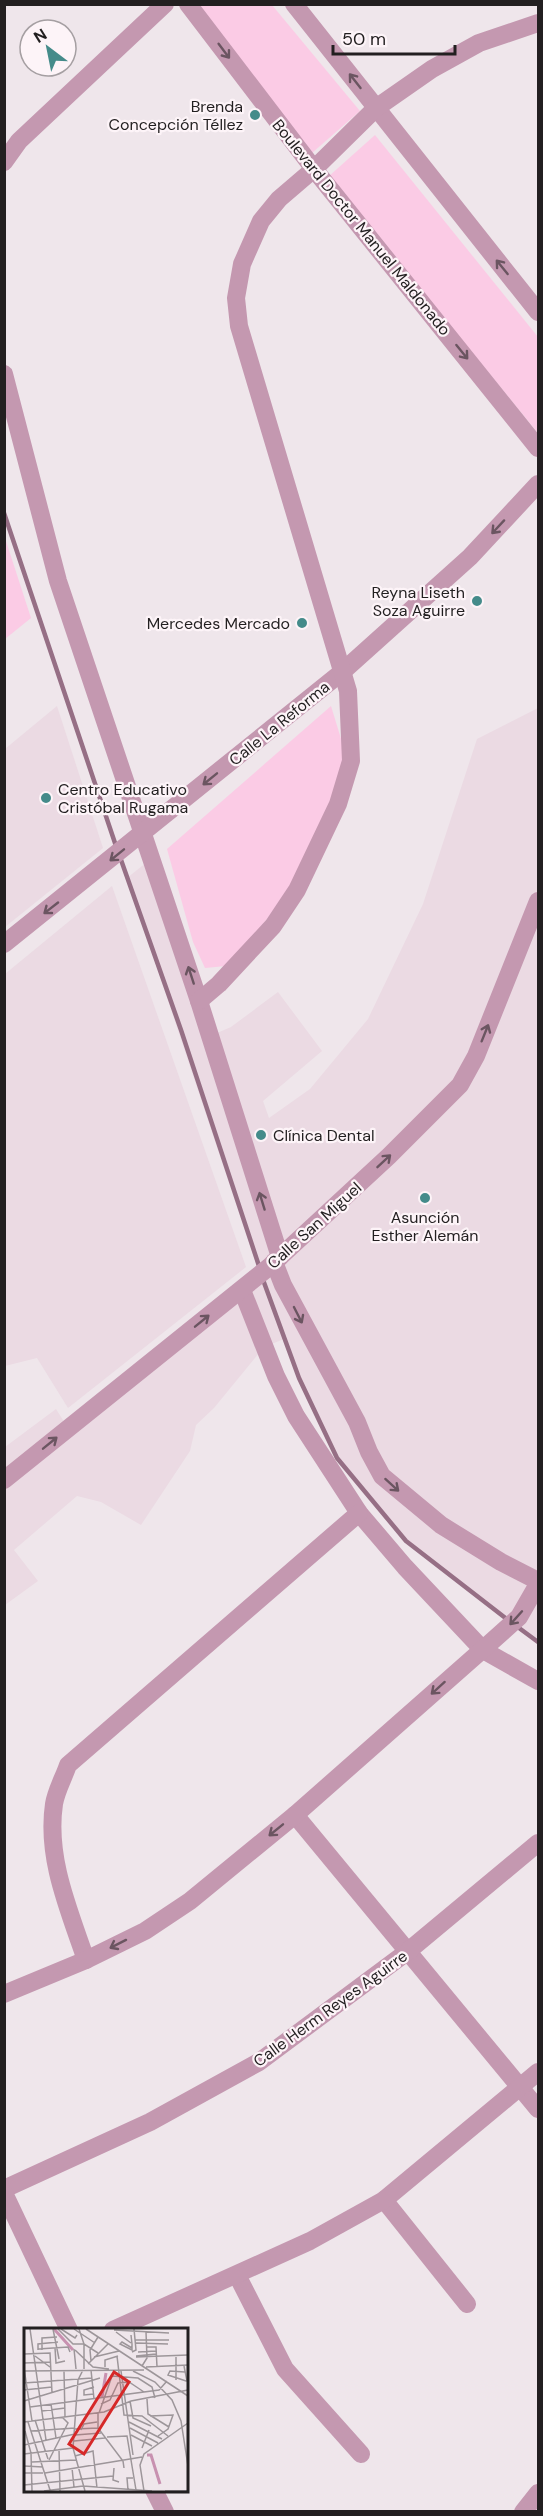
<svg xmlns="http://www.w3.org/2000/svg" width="543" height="2516" viewBox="0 0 543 2516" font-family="'DM Sans',sans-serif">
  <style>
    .built { fill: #ebdae3 }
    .park { fill: #fbcbe5 }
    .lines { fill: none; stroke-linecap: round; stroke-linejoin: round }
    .stream { stroke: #966f85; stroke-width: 4.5 }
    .minor { stroke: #c498b0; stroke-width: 18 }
    .oneway { stroke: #6b5561 }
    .poi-dot { fill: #448b8a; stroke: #fdf4f8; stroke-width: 2 }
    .labels { text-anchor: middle; stroke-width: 4.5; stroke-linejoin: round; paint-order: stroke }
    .poi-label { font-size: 16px; fill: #221f20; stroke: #fdf4f8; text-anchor: end }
    .street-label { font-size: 16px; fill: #221f20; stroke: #fdf4f8 }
    .inset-river { fill: none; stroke: #c891b0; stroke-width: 3 }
    .inset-road { fill: none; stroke: #9d969a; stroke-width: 1.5 }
    .view { fill: #d62828; fill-opacity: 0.15; stroke: #d62828; stroke-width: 3 }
    .inset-edge { fill: none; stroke: #221f20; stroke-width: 3 }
  </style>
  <rect width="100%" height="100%" fill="#efe6eb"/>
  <g class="built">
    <polygon points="57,706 103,848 5,927 5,749"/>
    <polygon points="538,708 538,1642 453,1580 406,1541 385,1519 337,1458 299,1378 284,1339 264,1347 214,1408 196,1425 190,1451 141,1525 101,1502 77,1496 14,1550 38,1581 5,1605 5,1447 56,1409 68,1428 259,1273 127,878 152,858 210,1036 231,1027 278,992 322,1051 263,1101 269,1118 310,1089 368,1019 423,904 477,739"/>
    <polygon points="112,886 246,1267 68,1408 37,1358 5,1366 5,974"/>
  </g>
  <g class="park">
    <polygon points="199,5 272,5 360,111 312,153"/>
    <polygon points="375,135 538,337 538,433 328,177"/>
    <polygon points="5,538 31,618 5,639 4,639"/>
    <polygon points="331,706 346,755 329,812 292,887 245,947 226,966 205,968 193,942 167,849"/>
  </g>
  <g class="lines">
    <g class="stream">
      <polyline points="4,513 117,849"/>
      <polyline points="120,857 181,1030 260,1269"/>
      <polyline points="262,1277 299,1378 337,1458 406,1541 508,1620"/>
      <polyline points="515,1625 538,1642"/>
    </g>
    <g class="minor">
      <polyline points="188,4 314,169 538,448"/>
      <polyline points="294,4 538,312"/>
      <polyline points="4,162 19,141 165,4"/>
      <polyline points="4,374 58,581 199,1001 280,1257"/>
      <polyline points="4,944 342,672 470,557 538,484"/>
      <polyline points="199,1001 219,984 273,926 297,890 338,804 351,761 348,691 239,326 236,298 242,264 261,221 279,199 314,169 376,108 432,69 479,43 538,23"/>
      <polyline points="274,1262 283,1285 357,1422 369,1452 382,1476 441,1525 501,1562 538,1581"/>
      <polyline points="242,1290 276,1376 296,1416 359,1513 405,1567 483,1650 538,1681"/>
      <polyline points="4,1480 269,1267 389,1156 460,1085 476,1056 538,901"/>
      <polyline points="295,1815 538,2109"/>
      <path d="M 86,1960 C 69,1910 46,1858 54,1804 C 56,1791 64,1777 68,1765 L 359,1513"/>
      <polyline points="4,1994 86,1960 145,1931 190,1901 295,1815 490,1643 519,1617 538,1584"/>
      <polyline points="4,2189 150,2122 259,2062 407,1952 538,1843"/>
      <polyline points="4,2193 69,2330"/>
      <polyline points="384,2200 467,2304"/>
      <polyline points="237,2275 285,2369 361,2454"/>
      <polyline points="113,2330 310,2241 384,2200 538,2072"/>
      <polyline points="154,2490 165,2512"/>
      <polyline points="523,2512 538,2493"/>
    </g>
  </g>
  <defs><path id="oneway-shaft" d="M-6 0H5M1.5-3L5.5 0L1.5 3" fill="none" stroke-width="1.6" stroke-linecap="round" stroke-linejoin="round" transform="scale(1.5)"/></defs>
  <g class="oneway">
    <use href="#oneway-shaft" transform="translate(224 51) rotate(53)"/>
    <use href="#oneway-shaft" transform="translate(355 81) rotate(-128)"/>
    <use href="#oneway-shaft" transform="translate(502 267) rotate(-129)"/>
    <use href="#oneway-shaft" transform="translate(462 352) rotate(51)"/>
    <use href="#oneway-shaft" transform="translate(498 527) rotate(133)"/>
    <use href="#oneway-shaft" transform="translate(210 779) rotate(141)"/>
    <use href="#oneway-shaft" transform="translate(117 855) rotate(141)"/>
    <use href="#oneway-shaft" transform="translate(51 908) rotate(142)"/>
    <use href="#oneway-shaft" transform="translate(191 975) rotate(-108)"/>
    <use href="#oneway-shaft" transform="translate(485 1033) rotate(-68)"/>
    <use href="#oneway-shaft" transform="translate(384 1161) rotate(-43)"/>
    <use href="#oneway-shaft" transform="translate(262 1201) rotate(-107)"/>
    <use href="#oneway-shaft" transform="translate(298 1315) rotate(63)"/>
    <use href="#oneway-shaft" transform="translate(202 1321) rotate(-39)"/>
    <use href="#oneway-shaft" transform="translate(50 1443) rotate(-39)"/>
    <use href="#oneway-shaft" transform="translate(392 1485) rotate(42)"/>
    <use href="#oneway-shaft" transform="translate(516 1618) rotate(132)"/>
    <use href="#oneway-shaft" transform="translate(438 1688) rotate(138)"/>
    <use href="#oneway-shaft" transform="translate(276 1830) rotate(141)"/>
    <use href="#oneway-shaft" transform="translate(118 1944) rotate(153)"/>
  </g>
  <g class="poi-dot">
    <circle cx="255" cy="115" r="6"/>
    <circle cx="477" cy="601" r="6"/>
    <circle cx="302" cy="623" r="6"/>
    <circle cx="46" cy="798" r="6"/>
    <circle cx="261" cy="1135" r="6"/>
    <circle cx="425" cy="1198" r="6"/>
  </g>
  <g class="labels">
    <g class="poi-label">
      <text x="243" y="112">Brenda<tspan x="243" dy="18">Concepción Téllez</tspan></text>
      <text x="465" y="598">Reyna Liseth<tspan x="465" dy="18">Soza Aguirre</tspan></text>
      <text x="290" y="629">Mercedes Mercado</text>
      <text x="58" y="795" text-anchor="start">Centro Educativo<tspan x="58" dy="18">Cristóbal Rugama</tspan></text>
      <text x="273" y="1141" text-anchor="start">Clínica Dental</text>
      <text x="425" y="1223" text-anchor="middle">Asunción<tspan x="425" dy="18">Esther Alemán</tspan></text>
    </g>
    <g class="street-label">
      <text transform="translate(362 227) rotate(51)" y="6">Boulevard Doctor Manuel Maldonado</text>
      <text transform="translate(279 723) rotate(-39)" y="6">Calle La Reforma</text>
      <text transform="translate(314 1225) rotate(-42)" y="6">Calle San Miguel</text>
      <text transform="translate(330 2008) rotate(-36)" y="6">Calle Herm Reyes Aguirre</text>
    </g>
  </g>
  <g transform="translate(24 2328)">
    <rect width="164" height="164" fill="#efe6eb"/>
    <path class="inset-river" d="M 30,1 L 49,22M 78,69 L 82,45M 123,127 L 127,127 L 136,156"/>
    <path class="inset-road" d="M 6,1 L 22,112M 29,1 L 35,31M 34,1 L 49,16 L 60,16 L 74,25M 37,1 L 51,10 L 53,7M 50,1 L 71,15M 55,1 L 60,16 L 60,41M 62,1 L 164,68M 90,2 L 145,5M 92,4 L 107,15M 107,7 L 108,16 L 108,22 L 96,16 L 98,14 L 108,20M 111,12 L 145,12M 112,15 L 144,16M 123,19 L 132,19 L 133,39M 31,20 L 32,35 L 41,33M 14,21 L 44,19 L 46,24M 50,21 L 52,41M 14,22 L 14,16 L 34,14M 18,22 L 18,10 L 33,9M 51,22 L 69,39 L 85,41M 108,24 L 112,22 L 110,1M 114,24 L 132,23M 0,26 L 26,25 L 28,65M 11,28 L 26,39M 93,28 L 100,87 L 118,88 L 144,108M 112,28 L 132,26M 70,29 L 95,23M 112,29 L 164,27M 67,33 L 66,22 L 74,9M 0,35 L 26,34M 64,36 L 84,16M 118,38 L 123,30 L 122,4M 160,38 L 163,53 L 162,53 L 144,47 L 146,43 L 161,44M 81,39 L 81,32 L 94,28M 122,39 L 164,37M 0,40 L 8,93M 59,42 L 54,52 L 49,120 L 61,163M 67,42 L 70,71M 0,43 L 120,42M 40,43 L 41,89M 97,43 L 109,127M 109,43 L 131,54 L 148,72 L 157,93 L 164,138M 152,52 L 152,29M 0,55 L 68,50M 70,59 L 60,62 L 60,67 L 70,66M 0,62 L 28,59M 123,71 L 124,86 L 145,99M 0,73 L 76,50M 106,73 L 109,90 L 127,98M 27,76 L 32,110M 77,76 L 86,72 L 94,55 L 105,54 L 120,64M 6,79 L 135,62 L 143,53M 18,83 L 41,80M 74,85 L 74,100 L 99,133 L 100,140M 75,85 L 88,48 L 114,50 L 128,59 L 131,70M 126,88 L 149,87 L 144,101 L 134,108M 11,92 L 24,131M 0,94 L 80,84 L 107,73 L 164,62M 4,94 L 26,162M 105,94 L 138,111M 106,100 L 134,115M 51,101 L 74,100M 57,102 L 60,96 L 73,94M 1,103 L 7,125 L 8,163M 7,103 L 51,100M 51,107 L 77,105M 107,107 L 128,118M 83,109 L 103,108 L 112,162M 50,113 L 81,110M 0,117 L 51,106M 118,120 L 125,102M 35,121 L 36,163M 0,126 L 49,120M 51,128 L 69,123 L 73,160M 25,132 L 44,95 L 38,89M 8,134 L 52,132M 0,138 L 19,139M 48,140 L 50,159M 90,140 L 89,152 L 95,154M 0,145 L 19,145M 21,145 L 118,129M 0,157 L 89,148M 104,162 L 103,150 L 109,150M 20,163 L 59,158 L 128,163M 120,163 L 116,137 L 120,126 L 164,95M 141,163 L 164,163"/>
    <path class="view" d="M 90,44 L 105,54 L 60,126 L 45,116 Z"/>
    <rect width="164" height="164" class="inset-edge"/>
  </g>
  <rect width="543" height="2516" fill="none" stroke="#221f20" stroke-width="12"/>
  <g transform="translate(48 48) rotate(328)"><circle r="28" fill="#fdf4f8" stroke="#a59fa2" stroke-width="1.5"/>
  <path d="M0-4.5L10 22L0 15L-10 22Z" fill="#448b8a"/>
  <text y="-9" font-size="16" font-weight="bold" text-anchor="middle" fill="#221f20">N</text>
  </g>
  <path d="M333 45v9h122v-9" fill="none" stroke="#221f20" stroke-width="3"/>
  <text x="342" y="45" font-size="18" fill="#221f20" stroke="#fdf4f8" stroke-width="4.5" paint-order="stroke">50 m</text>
</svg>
